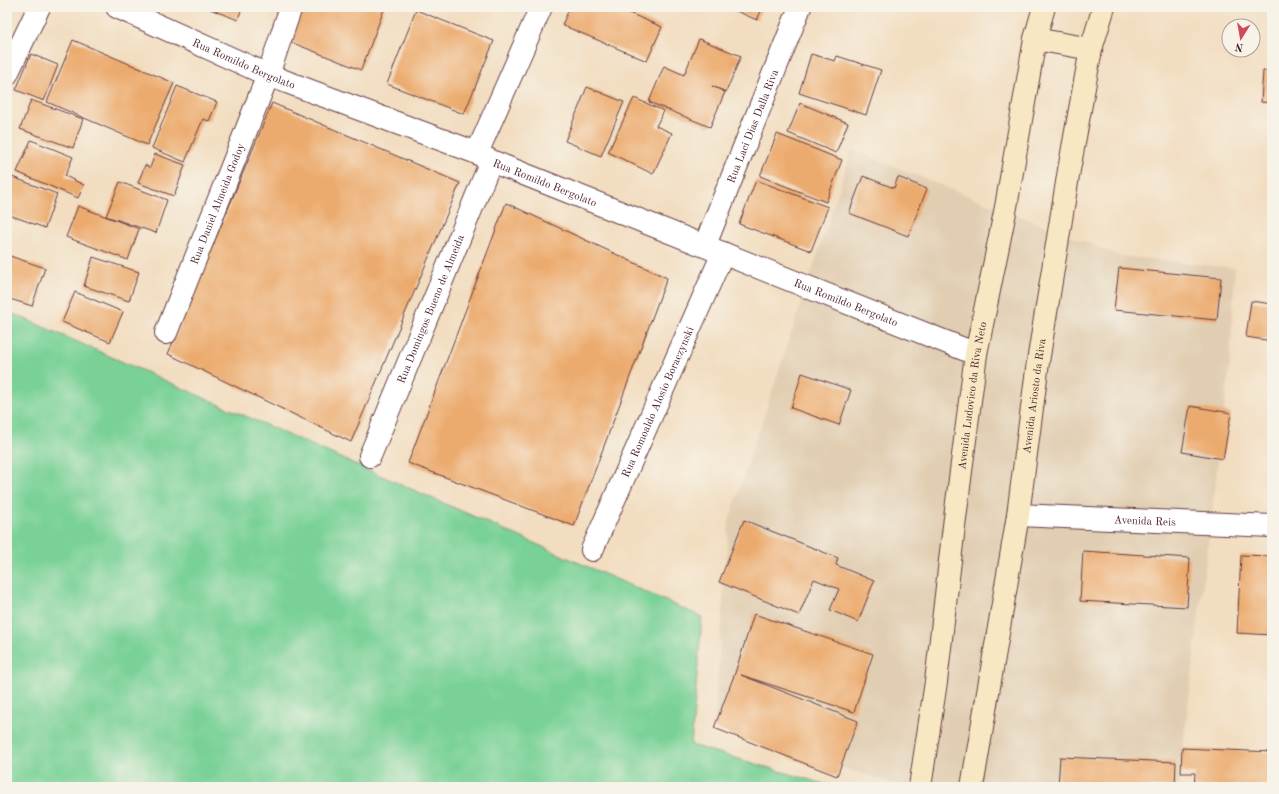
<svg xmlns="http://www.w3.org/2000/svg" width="1279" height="794" viewBox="0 0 1279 794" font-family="'Old Standard TT',serif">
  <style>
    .built { fill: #e1cdb1 }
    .grass { fill: #79d197; stroke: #627861 }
    .building { fill: #ecab6e }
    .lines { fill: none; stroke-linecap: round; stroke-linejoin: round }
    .street-casing { stroke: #633c41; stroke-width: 24 }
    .secondary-casing { stroke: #633c41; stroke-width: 24 }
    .street { stroke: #fff; stroke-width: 22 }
    .secondary { stroke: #f7e8c3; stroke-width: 22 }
    .labels { text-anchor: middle; stroke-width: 3.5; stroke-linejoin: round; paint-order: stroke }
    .street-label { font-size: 11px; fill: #4a1f2b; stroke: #f7f3e8 }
  </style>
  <rect width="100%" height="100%" fill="#f7f3e8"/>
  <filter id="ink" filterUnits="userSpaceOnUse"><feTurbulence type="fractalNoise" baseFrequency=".025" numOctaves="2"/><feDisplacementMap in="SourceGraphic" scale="8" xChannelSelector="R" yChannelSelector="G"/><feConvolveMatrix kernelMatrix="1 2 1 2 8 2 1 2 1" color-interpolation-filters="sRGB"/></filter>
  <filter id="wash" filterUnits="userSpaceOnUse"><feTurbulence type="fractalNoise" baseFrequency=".012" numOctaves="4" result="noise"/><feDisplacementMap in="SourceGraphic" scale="16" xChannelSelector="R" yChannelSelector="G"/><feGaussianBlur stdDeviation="0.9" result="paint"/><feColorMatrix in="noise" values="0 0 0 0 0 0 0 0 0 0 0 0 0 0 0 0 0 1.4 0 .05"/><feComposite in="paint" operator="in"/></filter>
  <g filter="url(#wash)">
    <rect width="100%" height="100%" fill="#f2ddc0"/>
    <polygon class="built" points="852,150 1121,256 1235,268 1230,364 1178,787 905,787 714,728 729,521"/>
    <polygon class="grass" points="7,311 702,617 691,745 834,787 7,787"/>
    <g id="blocks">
      <g class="building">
        <polygon points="205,7 242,7 238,20"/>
        <polygon points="301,7 385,7 361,70 288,41"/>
        <polygon points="570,7 615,7 662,27 647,61 562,25"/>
        <polygon points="727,7 763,7 757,20"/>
        <polygon points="416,10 494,41 464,114 387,84"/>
        <polygon points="699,39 741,56 726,92 712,86 725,92 710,127 649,102 664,66 684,75"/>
        <polygon points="73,40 174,83 147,145 47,102"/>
        <polygon points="31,54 58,65 44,101 16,90"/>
        <polygon points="811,54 835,61 837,56 881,70 866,115 799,93"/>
        <polygon points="1263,71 1272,71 1272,103 1261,102"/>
        <polygon points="177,86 217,102 209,121 203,119 185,162 152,148"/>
        <polygon points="587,87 624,102 601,156 565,141"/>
        <polygon points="634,98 664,111 656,126 672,133 653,174 608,152"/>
        <polygon points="31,100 83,119 73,148 20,129"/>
        <polygon points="272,103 460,183 351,442 168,354"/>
        <polygon points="800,103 848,123 836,153 788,133"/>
        <polygon points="777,134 842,160 826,202 760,176"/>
        <polygon points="31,140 73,157 65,176 84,185 78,198 17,172"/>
        <polygon points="155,154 185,165 174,196 138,183 145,165 150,168"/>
        <polygon points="7,175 57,194 45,228 7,214"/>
        <polygon points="863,176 894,188 898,177 927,189 908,236 849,213"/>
        <polygon points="756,180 828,207 811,251 739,224"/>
        <polygon points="120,182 167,200 156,233 106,216"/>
        <polygon points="506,203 667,278 574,526 408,463"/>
        <polygon points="78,206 139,229 128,260 66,237"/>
        <polygon points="7,255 45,268 32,306 7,298"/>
        <polygon points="93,257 139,272 129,301 84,286"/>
        <polygon points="1119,268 1221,278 1217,320 1114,310"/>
        <polygon points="75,292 123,312 110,342 62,322"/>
        <polygon points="1251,301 1272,304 1272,341 1246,337"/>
        <polygon points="802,373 851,390 839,425 791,408"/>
        <polygon points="1190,406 1231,413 1223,459 1182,452"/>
        <polygon points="744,520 838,558 836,565 874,581 858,622 830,610 839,589 814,579 799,615 719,582"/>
        <polygon points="1083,551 1190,558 1187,607 1080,601"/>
        <polygon points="1241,555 1272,556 1272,635 1237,633"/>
        <polygon points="754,614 873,654 854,712 741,675 858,721 837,776 714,728 735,673"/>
        <polygon points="1182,748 1272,752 1272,787 1194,787 1195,773 1181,773"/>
        <polygon points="1060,757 1176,762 1175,787 1058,787"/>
      </g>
    </g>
  </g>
  <g filter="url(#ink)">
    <use href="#blocks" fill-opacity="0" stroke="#633c41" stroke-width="1"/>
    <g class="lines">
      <g class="street-casing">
        <g id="street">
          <path id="s1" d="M 117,7 L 268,75 L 477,153 L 491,161 L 976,354"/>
          <polyline points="7,74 39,7"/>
          <polyline points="477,153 541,7"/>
          <path id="s2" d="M 705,245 L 800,7"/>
          <path id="s3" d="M 166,333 L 268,75 L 291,7"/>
          <path id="s4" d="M 370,456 L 491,161"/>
          <path id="s5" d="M 1018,515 L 1272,526"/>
          <path id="s6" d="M 592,550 L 723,253"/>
        </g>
      </g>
      <g class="secondary-casing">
        <g id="secondary">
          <polyline points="1035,39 1091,49"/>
          <path id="s7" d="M 920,787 L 936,682 L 954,526 L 976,354 L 1006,207 L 1035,39 L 1044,7"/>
          <path id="s8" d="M 972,787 L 1018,515 L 1038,362 L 1069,170 L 1091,49 L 1104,7"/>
        </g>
      </g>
      <use href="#street" class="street"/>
      <use href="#secondary" class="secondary"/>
    </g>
  </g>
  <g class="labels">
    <g class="street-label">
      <text dy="4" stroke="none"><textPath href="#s1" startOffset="139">Rua Romildo Bergolato</textPath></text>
      <text dy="4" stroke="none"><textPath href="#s2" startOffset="128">Rua Laci Dias Dalla Riva</textPath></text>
      <text dy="4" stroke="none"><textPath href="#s1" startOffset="463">Rua Romildo Bergolato</textPath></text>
      <text dy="4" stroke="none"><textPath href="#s3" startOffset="139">Rua Daniel Almeida Godoy</textPath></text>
      <text dy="4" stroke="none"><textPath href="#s1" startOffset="787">Rua Romildo Bergolato</textPath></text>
      <text dy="4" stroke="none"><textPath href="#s4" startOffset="159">Rua Domingos Bueno de Almeida</textPath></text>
      <text dy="4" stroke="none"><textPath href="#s7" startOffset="395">Avenida Ludovico da Riva Neto</textPath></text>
      <text dy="4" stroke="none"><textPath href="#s8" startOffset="396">Avenida Ariosto da Riva</textPath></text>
      <text dy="4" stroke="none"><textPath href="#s6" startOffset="162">Rua Romoaldo Alosio Boraczynski</textPath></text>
      <text dy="4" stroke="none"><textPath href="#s5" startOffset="127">Avenida Reis</textPath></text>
    </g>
  </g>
  <rect width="1279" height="794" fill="none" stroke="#f7f3e8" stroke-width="24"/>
  <g transform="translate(1241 38) rotate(191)"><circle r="19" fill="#f7f3e8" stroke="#b29e9c"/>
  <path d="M0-3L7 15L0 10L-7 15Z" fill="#d1495b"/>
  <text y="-6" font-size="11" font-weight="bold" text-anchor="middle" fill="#4a1f2b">N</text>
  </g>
</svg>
